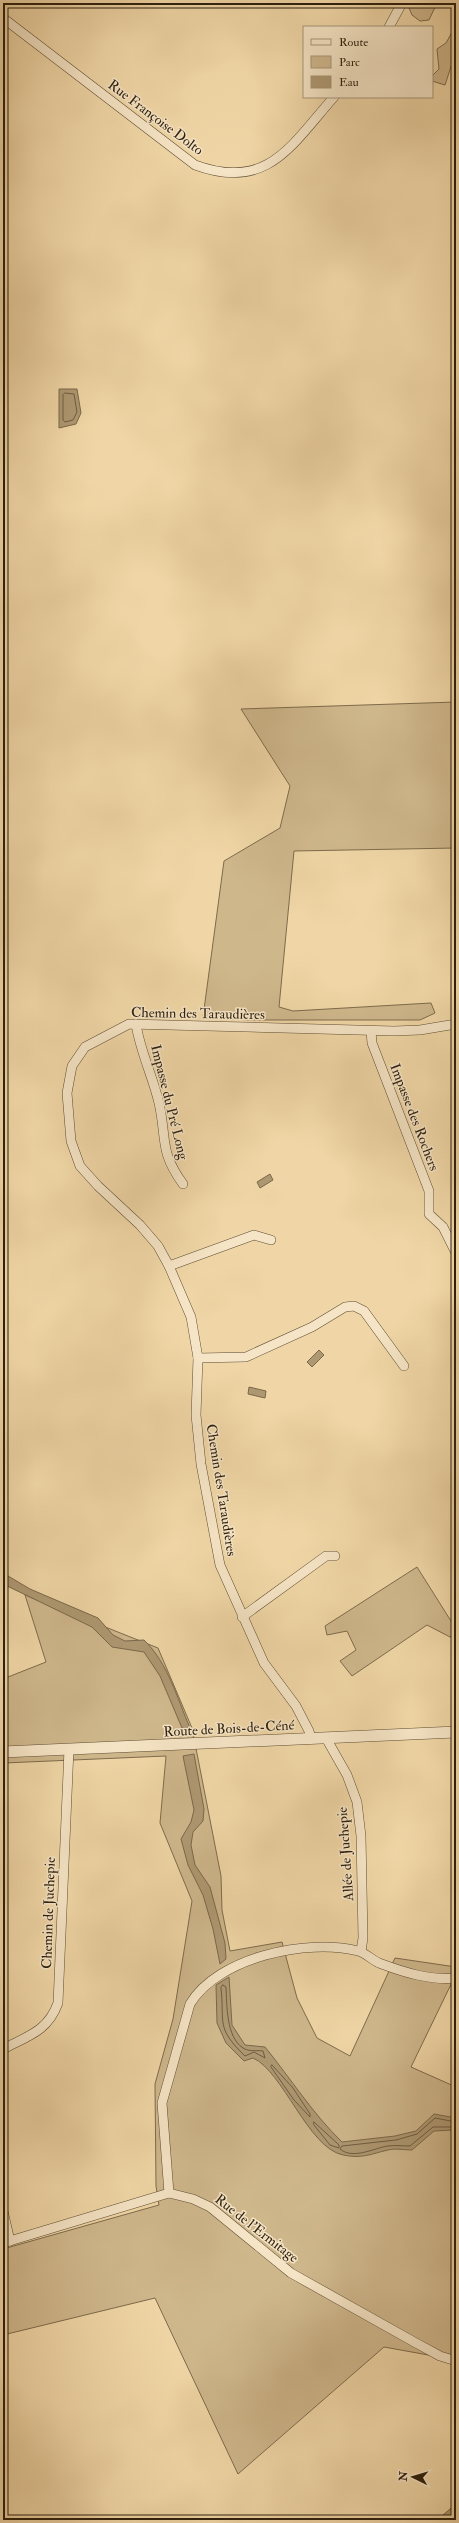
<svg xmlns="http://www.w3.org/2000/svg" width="459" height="2523" viewBox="0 0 459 2523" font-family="'IM FELL Double Pica',serif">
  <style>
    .green { fill: #cfb78c; stroke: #7e6b4c }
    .water { fill: #ae9872; stroke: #7a684a }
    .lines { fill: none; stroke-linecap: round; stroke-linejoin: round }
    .shore { stroke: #6e5c40; stroke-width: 1 }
    .minor-casing { stroke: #5e4d33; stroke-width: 10 }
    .tertiary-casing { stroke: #5e4d33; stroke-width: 12 }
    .minor { stroke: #f5e4c5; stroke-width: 9 }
    .tertiary { stroke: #f5e4c5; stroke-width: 11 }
    .labels { text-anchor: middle; stroke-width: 3; stroke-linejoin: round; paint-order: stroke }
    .street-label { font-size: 14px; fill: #2d1f0d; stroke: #f5e4c5 }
  </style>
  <rect width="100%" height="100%" fill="#f0d6a6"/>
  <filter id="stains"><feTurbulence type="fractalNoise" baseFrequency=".005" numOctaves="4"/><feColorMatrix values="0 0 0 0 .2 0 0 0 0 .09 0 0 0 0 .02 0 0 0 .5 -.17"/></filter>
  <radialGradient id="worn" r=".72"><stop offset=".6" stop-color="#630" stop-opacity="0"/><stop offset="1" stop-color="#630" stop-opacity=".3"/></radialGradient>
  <g class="green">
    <polygon points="407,3 437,3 429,20 420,21 412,15"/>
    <polygon points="456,25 456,51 445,85 432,81 432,76 439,69 437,49 446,43"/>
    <polygon points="456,702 456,848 294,851 279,1007 293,1011 431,1003 435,1013 420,1020 249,1020 203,1017 224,861 280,828 290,786 241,709"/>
    <polygon points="417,1567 456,1629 456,1635 450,1637 427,1625 352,1676 340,1661 356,1650 347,1631 327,1635 325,1626"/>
    <polygon points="25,1595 158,1648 192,1728 221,1876 222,1910 230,1951 282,1942 297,1998 317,2038 350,2056 395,1958 456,1967 456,1974 411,2067 456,2087 456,2360 384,2347 238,2474 155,2298 3,2335 3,2249 159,2205 156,2186 155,2084 173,2019 192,1901 160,1823 166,1756 4,1763 3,1679 46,1662"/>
  </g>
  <g class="water">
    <polygon points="59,389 77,389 81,413 76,424 59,428"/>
    <polygon points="270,1174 273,1180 260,1188 257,1182"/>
    <polygon points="319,1350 324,1355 312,1367 307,1362"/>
    <polygon points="249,1387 266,1391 265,1398 248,1394"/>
    <path d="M 3,1573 L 30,1589 L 98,1618 L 113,1635 L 125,1641 L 144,1640 C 168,1663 177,1698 190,1728 L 182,1728 L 160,1676 L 144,1652 L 112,1647 L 92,1627 L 3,1584 Z"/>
    <polygon points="194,1754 204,1809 203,1821 193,1832 191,1845 195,1865 210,1887 225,1943 226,1959 220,1964 213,1929 203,1895 188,1865 181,1839 191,1822 194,1810 183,1756"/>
    <path d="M 229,1977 L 232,2025 L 245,2045 L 265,2047 C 291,2079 313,2114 342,2142 L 395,2136 L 416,2131 L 434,2114 L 456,2118 L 456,2133 L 453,2130 L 434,2131 L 412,2150 C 405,2150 395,2148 388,2150 C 370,2154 363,2159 343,2155 C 308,2148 283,2071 253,2058 L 244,2061 L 226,2043 L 217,2023 L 216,1985 Z"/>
    <polygon points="456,2504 456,2520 437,2520"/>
  </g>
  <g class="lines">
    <g class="shore">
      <polygon points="65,393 74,394 77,412 73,420 65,422 63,420 63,395"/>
      <path d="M 223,1985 L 226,1987 C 227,2005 226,2037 243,2048 C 249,2052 256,2050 263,2051 L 265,2058 L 254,2052 L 245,2056 C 215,2027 225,2023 221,1988 Z"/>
      <polygon points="272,2065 293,2088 310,2114 310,2117 294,2100 271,2067"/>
      <polygon points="314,2122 339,2145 339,2148 330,2145 314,2125"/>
      <path d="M 456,2122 L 435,2118 L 417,2134 L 396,2140 L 342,2146 L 340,2149 C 353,2160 374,2148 388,2146 C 395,2145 403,2146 410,2146 L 433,2127 L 456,2127"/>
    </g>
    <g class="minor-casing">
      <g id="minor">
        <path d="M 3,18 L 195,165 C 268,192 292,144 334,97"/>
        <polyline points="389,27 402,3"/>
        <path d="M 136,1024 C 140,1051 153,1077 159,1103 C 167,1139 159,1151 183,1184"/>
        <polyline points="371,1031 372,1043 429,1191 429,1214 443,1227 456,1253"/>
        <polyline points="169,1266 254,1235 271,1240"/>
        <polyline points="198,1358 246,1357 312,1327 345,1307 354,1306 364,1311 404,1366"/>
        <polyline points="242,1617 326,1556 335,1556"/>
        <polyline points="326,1738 347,1775 357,1802 361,1836 363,1938 361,1951"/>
        <polyline points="311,1739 309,1731 296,1706 264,1663 220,1565 201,1464 196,1415 198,1358 191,1317 169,1266 158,1246 140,1225 98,1186 80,1166 71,1141 67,1093 72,1066 85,1047 129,1024 394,1031 420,1030 456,1024"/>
        <path d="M 3,2049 C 28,2036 48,2031 58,2003 L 69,1749"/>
        <path d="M 169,2193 L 162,2103 L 190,2004 C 218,1957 308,1938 358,1951 C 366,1953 372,1960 379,1963 C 403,1972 431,1981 456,1978"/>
        <polyline points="3,2211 10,2241"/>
        <polyline points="3,2243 169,2193 193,2199 210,2207 291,2273 416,2343 440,2356 456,2361"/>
      </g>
    </g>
    <g class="tertiary-casing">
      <polyline id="tertiary" points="3,1752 456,1732"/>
    </g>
    <use href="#minor" class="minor"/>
    <use href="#tertiary" class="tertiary"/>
  </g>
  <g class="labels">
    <g class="street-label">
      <text transform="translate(156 117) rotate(37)" y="5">Rue Françoise Dolto</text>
      <text transform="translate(198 1013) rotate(1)" y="5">Chemin des Taraudières</text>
      <text transform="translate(170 1102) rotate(76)" y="5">Impasse du Pré Long</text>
      <text transform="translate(415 1117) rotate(69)" y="5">Impasse des Rochers</text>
      <text transform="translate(222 1490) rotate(81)" y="5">Chemin des Taraudières</text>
      <text transform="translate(229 1728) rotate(-3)" y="5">Route de Bois-de-Céné</text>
      <text transform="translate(345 1854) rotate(-94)" y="5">Allée de Juchepie</text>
      <text transform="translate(48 1913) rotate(-88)" y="5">Chemin de Juchepie</text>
      <text transform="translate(257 2228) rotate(38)" y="5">Rue de l'Ermitage</text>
    </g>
  </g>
  <rect width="459" height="2523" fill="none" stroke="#f0d6a6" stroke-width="16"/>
  <rect x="4" y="4" width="451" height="2515" fill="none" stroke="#2d1f0d" stroke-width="2"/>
  <rect x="8" y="8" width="443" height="2507" fill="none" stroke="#2d1f0d"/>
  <rect x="303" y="26" width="130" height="72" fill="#f5e4c5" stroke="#a5957b"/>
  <rect x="311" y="39" width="20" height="6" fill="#f5e4c5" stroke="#a5957b"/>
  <text x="339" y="46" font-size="12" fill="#2d1f0d">Route</text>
  <rect x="311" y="56" width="20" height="12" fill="#cfb78c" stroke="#a5957b"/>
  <text x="339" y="66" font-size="12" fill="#2d1f0d">Parc</text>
  <rect x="311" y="76" width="20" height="12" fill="#ae9872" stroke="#a5957b"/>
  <text x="339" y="86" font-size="12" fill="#2d1f0d">Eau</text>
  <g transform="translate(413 2477) rotate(275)" stroke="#f5e4c5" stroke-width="3" paint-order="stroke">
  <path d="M0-3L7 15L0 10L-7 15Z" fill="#2d1f0d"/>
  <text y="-6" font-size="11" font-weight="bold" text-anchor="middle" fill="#2d1f0d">N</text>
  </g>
  <rect width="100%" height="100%" filter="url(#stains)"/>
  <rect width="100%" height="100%" fill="url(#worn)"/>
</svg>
